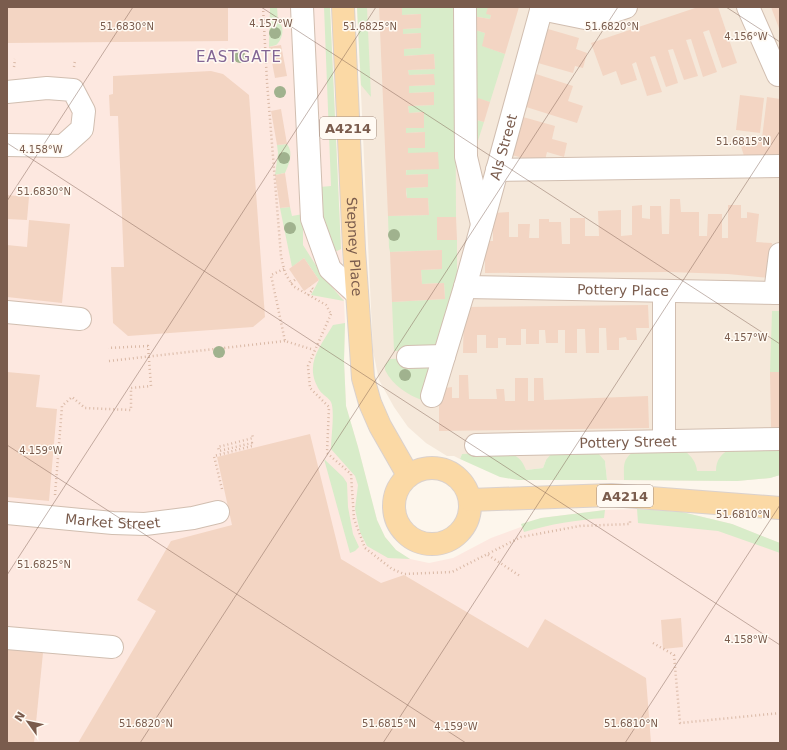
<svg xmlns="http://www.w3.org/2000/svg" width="787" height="750" viewBox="0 0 787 750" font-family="'DejaVu Sans',sans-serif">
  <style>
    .residential { fill: #f5e8da }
    .commercial { fill: #fde8e0 }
    .green { fill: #d8ecc9 }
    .building { fill: #f3d5c3 }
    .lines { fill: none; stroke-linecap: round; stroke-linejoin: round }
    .minor-casing { stroke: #d1beb0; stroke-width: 24 }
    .major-casing { stroke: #dad1cd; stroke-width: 24 }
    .path { stroke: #d9b8a5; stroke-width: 2.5; stroke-dasharray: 1 3; stroke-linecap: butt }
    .minor { stroke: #fff; stroke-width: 22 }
    .major { stroke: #fbd9a5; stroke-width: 22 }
    .tree { fill: #a0b28e }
    .ticks { fill: none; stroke: #7a5c4d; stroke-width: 1; stroke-opacity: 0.45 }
    .labels { text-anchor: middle; stroke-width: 3; stroke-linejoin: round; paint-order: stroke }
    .shield { fill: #fffaf3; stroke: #a28b7f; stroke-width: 1 }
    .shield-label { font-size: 13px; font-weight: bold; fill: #7a5c4d }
    .street-label { font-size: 14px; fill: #7a5c4d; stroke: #fffaf3 }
    .neighbourhood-label { font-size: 15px; letter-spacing: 1px; fill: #846695; stroke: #fffaf3 }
    .ticks-label { font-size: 10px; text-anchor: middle; fill: #7a5c4d; stroke: #fffaf3; stroke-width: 3; stroke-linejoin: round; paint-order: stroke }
  </style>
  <rect width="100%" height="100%" fill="#fdf6ec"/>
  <polygon class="residential" points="357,7 780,7 780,475 770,478 737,481 607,480 605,461 546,460 543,468 526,470 462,454 460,459 454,456 447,456 426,443 408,427 394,407 379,380 373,351"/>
  <polygon class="commercial" points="7,7 330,7 345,323 344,361 346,406 358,447 377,520 385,537 396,550 410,559 429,563 453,558 491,538 521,527 541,518 605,510 637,509 682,512 732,524 780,543 780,743 7,743"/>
  <g class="green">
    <path d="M 270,7 L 277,7 L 278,22 C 286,26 282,41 276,45 C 274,46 271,46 269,47 Z"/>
    <polygon points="324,7 330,7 341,249 337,251 332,249 322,220 320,187 331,186"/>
    <polygon points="357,7 367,7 371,97 361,85"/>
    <polygon points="455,7 456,217 437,218 437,240 457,240 457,281 437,350 394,351 392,302 445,299 444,283 422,284 421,270 442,269 442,250 390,252 389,247 388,216 429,215 428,198 407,198 406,188 428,187 428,174 406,175 408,148 425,148 425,132 406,133 406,128 424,128 424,112 409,113 408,106 434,105 434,92 409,93 409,86 434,85 434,74 409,75 408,70 435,69 434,54 404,56 404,49 421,48 421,33 403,34 403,29 421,28 421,14 402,15 402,8"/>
    <polygon points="472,7 488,7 491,15 490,19 472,16"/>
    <polygon points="472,29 485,33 483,46 505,54 490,102 478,99 473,119 484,122 474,153 472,153"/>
    <path d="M 287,144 C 294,153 289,164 285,173 L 275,175 L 278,153 L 277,145 Z"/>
    <polygon points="290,207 292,216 303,214 303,245 324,278 344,301 311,295 319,280 304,258 292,267 280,208"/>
    <polygon points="772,311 780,311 780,372 770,372"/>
    <path d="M 345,323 L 344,361 L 346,406 L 358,447 L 377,520 L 385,537 L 396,550 L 410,559 L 388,558 L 367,546 L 360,532 L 355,509 L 358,485 L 355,476 L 331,449 C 331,437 335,411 331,402 C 329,398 323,395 320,391 C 303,365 320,347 333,325 Z"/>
    <path d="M 437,357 L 424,401 C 408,395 393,386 385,370 L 385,365 L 390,359 Z"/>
    <path d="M 732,448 L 780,449 L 780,475 L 770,478 L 737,481 L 624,480 C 624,465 622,460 635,450 L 685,451 C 692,457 696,462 697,471 L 716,471 C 716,459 722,453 732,448 Z"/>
    <path d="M 503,452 C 516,455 521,457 526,470 L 543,468 L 546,460 L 552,453 L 597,452 L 605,461 L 607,480 L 518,480 L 500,477 L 460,459 L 462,454 Z"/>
    <polygon points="324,459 343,477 347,483 348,507 353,534 359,547 355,551 350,553"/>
    <polygon points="637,509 682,512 732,524 780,543 780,553 718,531 638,523"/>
    <path d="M 605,510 L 604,518 C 576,520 551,524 524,532 L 521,524 L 541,518 Z"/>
  </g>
  <g class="building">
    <polygon points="7,7 228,7 228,41 7,43"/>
    <polygon points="379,7 402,7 402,15 421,14 421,28 403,29 403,34 421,33 421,48 404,49 404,56 434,54 435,69 408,70 409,75 434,74 435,85 409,86 409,93 434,92 434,105 408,106 409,113 424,112 424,128 406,128 406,133 425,132 425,148 408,148 408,153 438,152 439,169 406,170 406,175 428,174 428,187 406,188 406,194 407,198 428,198 429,215 388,216"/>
    <polygon points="488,7 519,7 505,54 482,46 485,33 472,29 472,16 490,19 491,15 486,14"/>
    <polygon points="698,7 718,7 737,63 722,68 709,30 703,32 717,72 703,77 691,39 686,40 698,76 684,80 673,49 668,50 678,83 666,87 655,56 650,57 662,92 647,96 636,62 632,64 637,80 621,85 616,71 603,76 591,43"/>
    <polygon points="771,7 780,7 780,31"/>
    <polygon points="548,29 579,38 576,49 587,53 583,68 575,66 573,73 538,63"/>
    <polygon points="281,45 287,76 275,78 269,47"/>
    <polygon points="211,71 223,74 249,95 265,317 253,327 128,336 113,323 111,267 124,267 118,116 110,116 109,95 113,94 113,76"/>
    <polygon points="533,73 573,86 568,101 583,106 577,123 523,106"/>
    <polygon points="740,95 764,98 760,133 736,130"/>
    <polygon points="767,97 780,99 780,158 745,159 738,137 762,138"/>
    <polygon points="478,98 490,102 484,122 473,119"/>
    <polygon points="281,109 287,144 277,145 271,111"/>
    <polygon points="523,117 555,126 552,139 567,143 564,157 547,152 544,164 512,155"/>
    <polygon points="285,173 290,207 280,208 275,175"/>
    <polygon points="7,195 29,197 27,220 7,219"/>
    <polygon points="670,199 680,199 681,212 699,212 699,236 707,236 708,214 722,214 722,238 728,238 728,205 741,205 741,218 747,218 747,212 759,214 756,242 772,243 769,278 728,274 669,272 485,273 485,241 493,241 493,213 509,212 509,237 518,237 518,224 530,224 529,238 539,238 539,219 549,219 549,222 561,222 562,244 570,244 570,218 585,218 585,236 599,236 598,211 621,210 621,236 632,235 632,206 642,205 642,218 650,219 650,206 661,206 662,234 669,234"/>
    <polygon points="437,217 456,217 457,240 437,240"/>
    <polygon points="29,220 70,224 62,303 7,297 7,245 27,247"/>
    <polygon points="442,250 442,269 421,270 422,284 444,283 445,299 392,302 390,252"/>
    <polygon points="304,258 319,280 304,291 289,269"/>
    <polygon points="648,305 649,328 636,328 637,340 627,340 626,337 619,338 619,350 607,350 606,328 599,328 599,353 586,353 585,329 577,329 577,353 565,353 565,330 558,330 558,343 546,343 545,330 539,330 539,344 526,344 526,329 521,329 521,345 506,345 506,338 498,338 498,348 486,348 486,335 477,335 477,353 463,353 464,307"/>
    <polygon points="7,372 40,375 36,407 57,409 49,501 7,497"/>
    <polygon points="770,372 780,372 780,427 771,427"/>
    <polygon points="459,375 468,375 469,399 497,399 496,389 504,389 505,401 515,401 515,378 528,378 528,401 534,401 534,378 543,378 544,400 648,396 649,428 439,431 439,406 445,388 452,387 452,398 459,398"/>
    <polygon points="310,434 341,559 381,583 404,575 528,648 545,619 646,678 651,743 78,743 156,611 137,600 171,541 232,525 217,457"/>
    <polygon points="681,618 683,647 663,649 661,620"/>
    <polygon points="7,649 43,653 34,743 7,743"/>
  </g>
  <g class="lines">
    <g class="minor-casing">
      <g id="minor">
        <polyline points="302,7 312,219 330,269 357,294"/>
        <polyline points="465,7 466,157 482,224"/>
        <polyline points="748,7 778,75"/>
        <polyline points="541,9 590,19 626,7"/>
        <polyline points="7,92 47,88 73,90 84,111 82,129 63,146 7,145"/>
        <polyline points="497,170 780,166"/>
        <path id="s1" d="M 465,287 L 780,293"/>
        <polyline points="775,293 780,254"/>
        <polyline points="7,312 80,319"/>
        <polyline points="408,357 444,356"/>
        <path id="s2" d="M 432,396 L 465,287 L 542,7"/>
        <polyline points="664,441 664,291"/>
        <path id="s3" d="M 476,445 L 780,439"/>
        <path id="s4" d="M 7,513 L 113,523 L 145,524 L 193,518 L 218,512"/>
        <polyline points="7,638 112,647"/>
      </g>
    </g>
    <g class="major-casing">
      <g id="major">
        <path id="s5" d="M 343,7 L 354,249 L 363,378 L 370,403 L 380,426 L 408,475"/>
        <circle cx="432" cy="506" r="38"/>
        <polyline points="470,500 611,495 780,508"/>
      </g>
    </g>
    <g class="path">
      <polyline points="263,7 267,82 281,256 285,273 293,286 326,305 331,314"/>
      <polyline points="14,67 15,59"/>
      <polyline points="74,67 75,60"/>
      <polyline points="284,269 271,275 285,341 314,350"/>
      <polyline points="291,283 296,279"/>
      <polyline points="308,295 313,289 310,286"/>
      <polyline points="331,314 308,366 310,388 329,407 327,453 351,474 354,519 365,548 392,569 404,574 452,572 521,537 580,526 630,524 630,521"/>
      <polyline points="109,361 285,341"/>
      <polyline points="222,489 214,456 252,446 252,443 219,451 218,447 253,438 252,434"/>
      <polyline points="55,495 62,406 72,397 85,408 131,410 131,388 151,386 148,346 108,348"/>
      <polyline points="488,555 520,576"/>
      <polyline points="653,643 674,655 680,723 780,713"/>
    </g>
    <use href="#minor" class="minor"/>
    <use href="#major" class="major"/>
  </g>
  <g class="tree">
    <circle cx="275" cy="33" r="6"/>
    <circle cx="240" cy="57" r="6"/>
    <circle cx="280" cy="92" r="6"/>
    <circle cx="284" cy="158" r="6"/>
    <circle cx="290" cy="228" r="6"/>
    <circle cx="394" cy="235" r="6"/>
    <circle cx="219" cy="352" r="6"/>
    <circle cx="405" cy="375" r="6"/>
  </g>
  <path class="ticks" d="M 261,7 L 780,344M 726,7 L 780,42M 7,143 L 780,645M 7,201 L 133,7M 7,445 L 466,743M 7,575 L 376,7M 140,743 L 618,7M 383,743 L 780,131M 625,743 L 780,505"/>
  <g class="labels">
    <g class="shield">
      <rect x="320" y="117" width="56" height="22" rx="3"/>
      <rect x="597" y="485" width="56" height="22" rx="3"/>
    </g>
    <g class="shield-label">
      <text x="348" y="133">A4214</text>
      <text x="625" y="501">A4214</text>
    </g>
    <g class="street-label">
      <text dy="5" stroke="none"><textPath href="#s2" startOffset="259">Als Street</textPath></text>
      <text dy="5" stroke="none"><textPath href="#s5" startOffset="240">Stepney Place</textPath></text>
      <text dy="5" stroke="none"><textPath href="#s1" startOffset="158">Pottery Place</textPath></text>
      <text dy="5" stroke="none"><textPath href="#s3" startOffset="152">Pottery Street</textPath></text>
      <text dy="5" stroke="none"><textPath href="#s4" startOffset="106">Market Street</textPath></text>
    </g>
    <g class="neighbourhood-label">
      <text x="239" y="62">EASTGATE</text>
    </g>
  </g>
  <g class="ticks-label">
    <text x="271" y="27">4.157°W</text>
    <text x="127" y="30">51.6830°N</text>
    <text x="370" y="30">51.6825°N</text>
    <text x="612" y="30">51.6820°N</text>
    <text x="746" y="40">4.156°W</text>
    <text x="743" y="145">51.6815°N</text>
    <text x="41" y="153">4.158°W</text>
    <text x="44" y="195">51.6830°N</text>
    <text x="746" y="341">4.157°W</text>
    <text x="41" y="454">4.159°W</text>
    <text x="743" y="518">51.6810°N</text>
    <text x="44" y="568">51.6825°N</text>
    <text x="746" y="643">4.158°W</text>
    <text x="146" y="727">51.6820°N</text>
    <text x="389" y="727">51.6815°N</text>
    <text x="631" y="727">51.6810°N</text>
    <text x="456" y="730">4.159°W</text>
  </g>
  <rect width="787" height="750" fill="none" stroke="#7a5c4d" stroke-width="16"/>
  <g transform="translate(28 722) rotate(303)" stroke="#fffaf3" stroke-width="3" paint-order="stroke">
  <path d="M0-3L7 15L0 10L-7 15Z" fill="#7a5c4d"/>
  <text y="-6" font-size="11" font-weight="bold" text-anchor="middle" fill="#7a5c4d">N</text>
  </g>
</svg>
